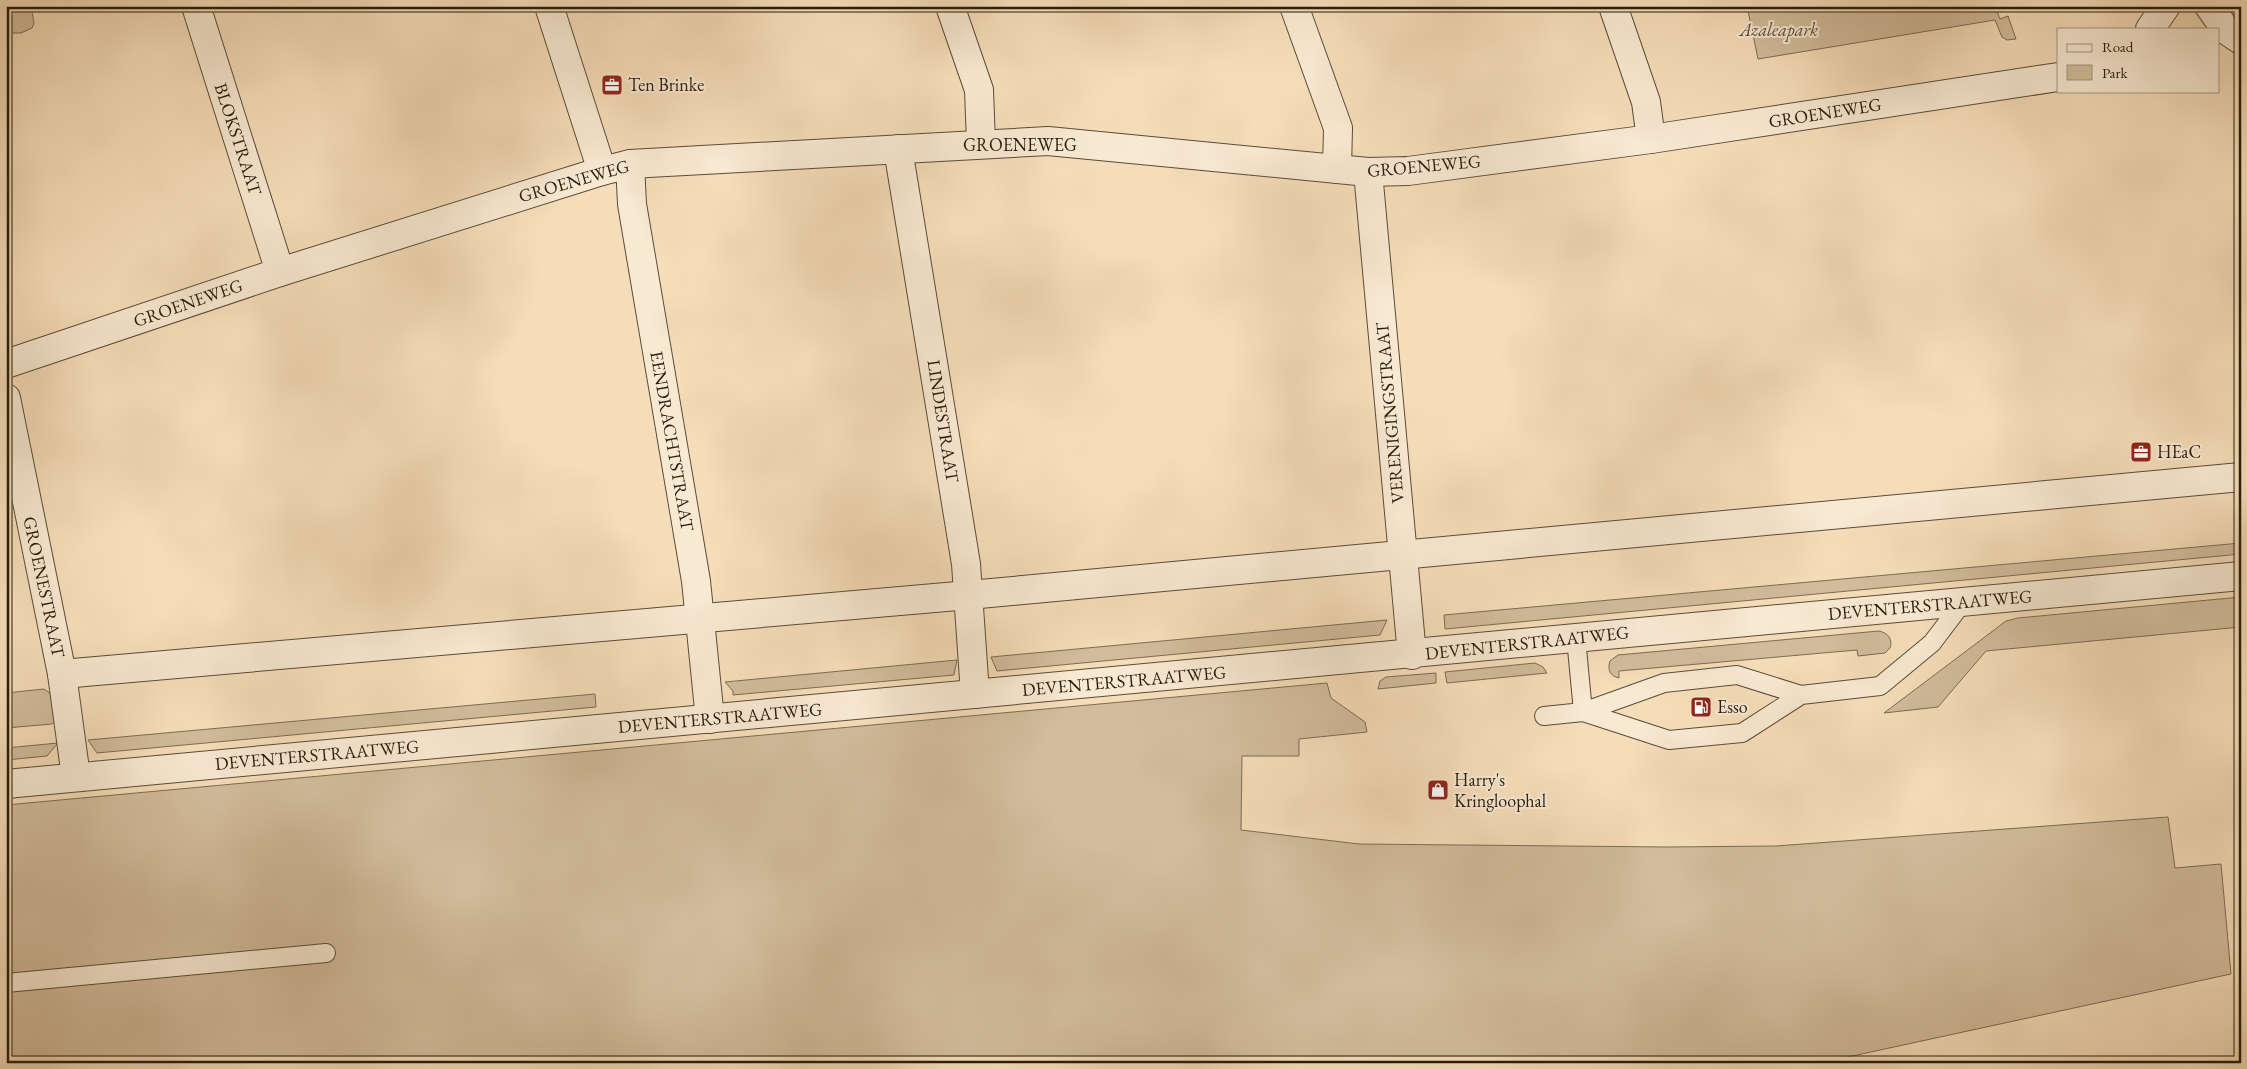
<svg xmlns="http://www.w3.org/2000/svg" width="2247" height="1069" viewBox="0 0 2247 1069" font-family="'EB Garamond',serif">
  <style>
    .green { fill: #d2bc9c; stroke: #7c6c54 }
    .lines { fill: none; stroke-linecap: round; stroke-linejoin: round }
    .service-casing { stroke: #5a4c38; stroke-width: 20 }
    .minor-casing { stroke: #5a4c38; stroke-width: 30 }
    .tertiary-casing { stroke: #5a4c38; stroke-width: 30 }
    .service { stroke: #f8e9d2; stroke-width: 18 }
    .minor { stroke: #f8e9d2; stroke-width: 28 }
    .tertiary { stroke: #f8e9d2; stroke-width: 28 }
    .rail { stroke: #271c0d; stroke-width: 4; stroke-dasharray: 9 9; stroke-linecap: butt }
    .labels { text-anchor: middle; stroke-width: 4; stroke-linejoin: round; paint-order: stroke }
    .park-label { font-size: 18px; font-style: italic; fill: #5a4c38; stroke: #f8e9d2 }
    .poi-label { font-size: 18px; fill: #271c0d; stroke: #f8e9d2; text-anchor: start }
    .street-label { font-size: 18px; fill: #271c0d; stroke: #f8e9d2 }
  </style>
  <rect width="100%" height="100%" fill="#f5ddb9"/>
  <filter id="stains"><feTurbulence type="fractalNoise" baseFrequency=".004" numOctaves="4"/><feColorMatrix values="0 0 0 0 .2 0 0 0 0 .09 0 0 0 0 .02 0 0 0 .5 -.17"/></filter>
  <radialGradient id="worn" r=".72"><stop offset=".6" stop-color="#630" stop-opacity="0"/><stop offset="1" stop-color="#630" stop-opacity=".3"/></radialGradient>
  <g class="green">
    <polygon points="6,6 31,6 34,23 32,28 21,33 6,33"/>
    <polygon points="1747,6 1995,6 2000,19 2008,16 2016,39 2007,40 2002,37 1995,20 1758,59"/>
    <polygon points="2241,543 2241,554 1445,629 1444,615"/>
    <polygon points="2241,597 2241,627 1986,651 1938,707 1884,713 2006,621 2018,618"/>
    <polygon points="1387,620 1380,635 997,671 991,657"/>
    <path d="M 1879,631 C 1888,633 1893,639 1890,648 L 1885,653 L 1858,656 L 1857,650 L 1619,671 L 1619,678 C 1610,676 1607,670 1610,661 L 1618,655 Z"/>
    <polygon points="957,660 954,675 733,695 733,691 725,682"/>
    <polygon points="1535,663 1543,667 1547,673 1447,683 1445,672"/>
    <polygon points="1436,673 1436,683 1378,689 1380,681 1386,677"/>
    <polygon points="1327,683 1331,698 1365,722 1367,732 1299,739 1299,756 1242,756 1241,830 1359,844 1666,847 1776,846 2168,817 2175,868 2221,864 2231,974 1820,1063 6,1063 6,805"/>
    <polygon points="44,689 50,693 55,721 52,724 6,728 6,693"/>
    <polygon points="595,694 596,707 97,753 88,740"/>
    <polygon points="58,743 47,756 6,760 6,748"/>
  </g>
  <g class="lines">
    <g class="service-casing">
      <g id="service">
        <polyline points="1801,695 1737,675 1664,683 1583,712 1669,740 1742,733 1801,695 1880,686 1932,643 1963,602"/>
        <polyline points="1544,716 1583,712 1576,638"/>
        <polyline points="6,983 326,953"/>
      </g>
    </g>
    <g class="minor-casing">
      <g id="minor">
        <polyline points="196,6 280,272"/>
        <polyline points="549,6 602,171"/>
        <polyline points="950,6 979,90 981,143"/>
        <polyline points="1294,6 1338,128 1337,169"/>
        <polyline points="1613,6 1646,102 1651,139"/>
        <polyline points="2209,6 2226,30 2241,40"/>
        <polyline points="2150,29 2166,6"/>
        <polyline points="898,149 966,564 975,694"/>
        <polyline points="630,164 632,204 696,581 710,719"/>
        <polyline points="1368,172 1412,655"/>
        <polyline points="6,364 280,272 602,171 630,164 1048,141 1368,172 1408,171 1651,139 2058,77"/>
        <polyline points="6,398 62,674 76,777"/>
        <polyline points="62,674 969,595 2241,477"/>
      </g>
    </g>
    <g class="tertiary-casing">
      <polyline id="tertiary" points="6,784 2241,576"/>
    </g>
    <use href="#service" class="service"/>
    <use href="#minor" class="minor"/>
    <use href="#tertiary" class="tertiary"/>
    <polyline class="rail" points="2201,1063 2241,1058"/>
  </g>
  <defs>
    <g id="office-square" transform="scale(1.125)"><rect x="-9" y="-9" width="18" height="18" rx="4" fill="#8f2418" stroke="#f8e9d2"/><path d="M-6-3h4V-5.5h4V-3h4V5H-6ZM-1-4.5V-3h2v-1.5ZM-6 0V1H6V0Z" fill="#fff"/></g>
    <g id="fuel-square" transform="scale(1.125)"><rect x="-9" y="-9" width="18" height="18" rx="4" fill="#8f2418" stroke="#f8e9d2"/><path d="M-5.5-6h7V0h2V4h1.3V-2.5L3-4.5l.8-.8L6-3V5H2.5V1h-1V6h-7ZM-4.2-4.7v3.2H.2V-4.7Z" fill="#fff"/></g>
    <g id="shop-square" transform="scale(1.125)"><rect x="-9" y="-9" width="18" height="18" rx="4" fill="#8f2418" stroke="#f8e9d2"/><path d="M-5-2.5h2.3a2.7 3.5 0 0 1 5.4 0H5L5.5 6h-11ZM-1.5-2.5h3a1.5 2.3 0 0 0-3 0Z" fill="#fff"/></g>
  </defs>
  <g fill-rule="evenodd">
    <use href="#office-square" x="612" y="85"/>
    <use href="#office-square" x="2141" y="452"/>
    <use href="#fuel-square" x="1701" y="707"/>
    <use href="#shop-square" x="1438" y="790"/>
  </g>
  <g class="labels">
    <g class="park-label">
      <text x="1779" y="36">Azaleapark</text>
    </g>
    <g class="poi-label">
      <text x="628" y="91">Ten Brinke</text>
      <text x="2157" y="458">HEaC</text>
      <text x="1717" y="713">Esso</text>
      <text x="1454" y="786">Harry's<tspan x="1454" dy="21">Kringloophal</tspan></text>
    </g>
    <g class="street-label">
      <text transform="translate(1825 113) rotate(-9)" y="6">GROENEWEG</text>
      <text transform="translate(238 139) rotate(72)" y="6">BLOKSTRAAT</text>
      <text x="1020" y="151">GROENEWEG</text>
      <text transform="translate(1424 166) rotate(-5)" y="6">GROENEWEG</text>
      <text transform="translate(574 181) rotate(-16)" y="6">GROENEWEG</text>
      <text transform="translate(188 303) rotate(-19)" y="6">GROENEWEG</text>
      <text transform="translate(1390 413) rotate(-95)" y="6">VERENIGINGSTRAAT</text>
      <text transform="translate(943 421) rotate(81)" y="6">LINDESTRAAT</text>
      <text transform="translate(672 441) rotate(80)" y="6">EENDRACHTSTRAAT</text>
      <text transform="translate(44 587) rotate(78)" y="6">GROENESTRAAT</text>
      <text transform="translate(1930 605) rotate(-5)" y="6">DEVENTERSTRAATWEG</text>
      <text transform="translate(1527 643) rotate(-6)" y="6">DEVENTERSTRAATWEG</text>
      <text transform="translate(1124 681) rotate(-5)" y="6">DEVENTERSTRAATWEG</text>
      <text transform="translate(720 718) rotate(-5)" y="6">DEVENTERSTRAATWEG</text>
      <text transform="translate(317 755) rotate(-5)" y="6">DEVENTERSTRAATWEG</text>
    </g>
  </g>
  <rect width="2247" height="1069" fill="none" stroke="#f5ddb9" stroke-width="25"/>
  <rect x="8" y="8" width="2232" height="1054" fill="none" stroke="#271c0d" stroke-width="2.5"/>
  <rect x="12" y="12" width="2222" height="1044" fill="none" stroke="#271c0d"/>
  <rect x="2057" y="28" width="162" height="65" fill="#f8e9d2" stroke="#a49783"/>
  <rect x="2067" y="44" width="25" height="8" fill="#f8e9d2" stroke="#a49783"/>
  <text x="2102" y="52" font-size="15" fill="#271c0d">Road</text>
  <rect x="2067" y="65" width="25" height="15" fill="#d2bc9c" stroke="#a49783"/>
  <text x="2102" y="78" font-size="15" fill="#271c0d">Park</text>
  <rect width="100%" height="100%" filter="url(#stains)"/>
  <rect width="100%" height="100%" fill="url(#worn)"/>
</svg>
